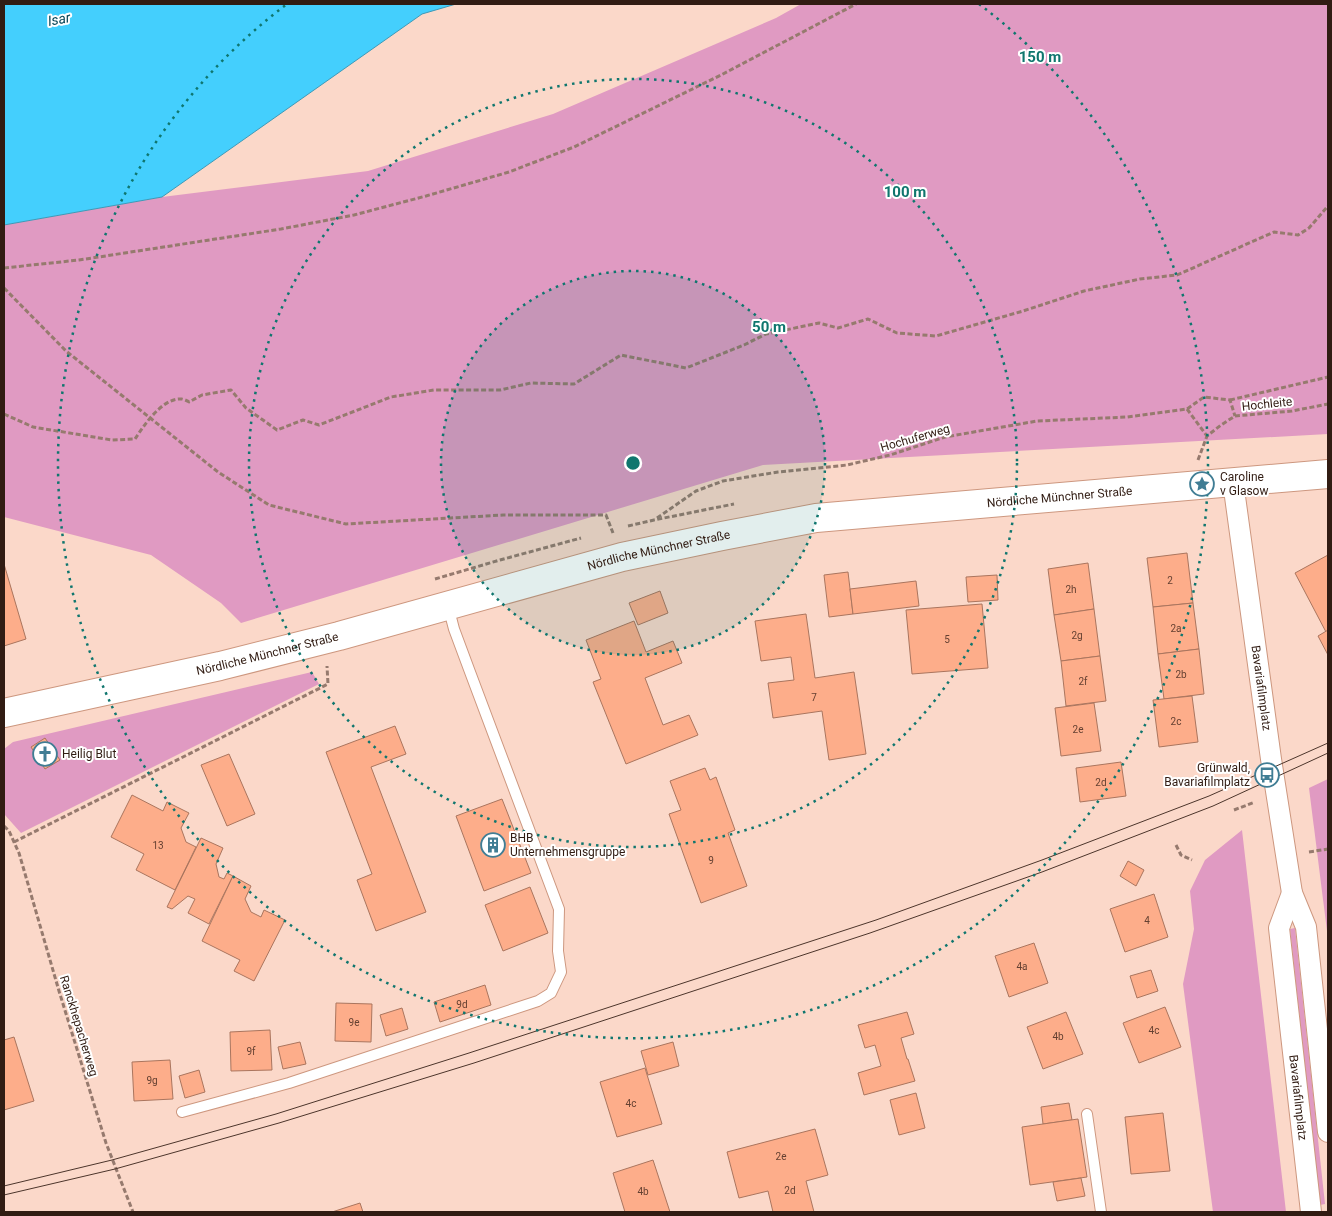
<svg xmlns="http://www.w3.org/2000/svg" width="1332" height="1216" viewBox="0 0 1332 1216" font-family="Roboto,sans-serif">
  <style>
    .green { fill: #e09ac2 }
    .water { fill: #44cffd; stroke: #3e99b7 }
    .building { fill: #fdad8a; stroke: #aa755e }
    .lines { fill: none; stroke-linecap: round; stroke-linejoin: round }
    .service-casing { stroke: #cd977f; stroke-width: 12 }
    .minor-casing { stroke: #cd977f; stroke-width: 22 }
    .secondary-casing { stroke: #cd977f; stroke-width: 30 }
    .path { stroke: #967a6e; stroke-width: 3; stroke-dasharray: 5 2.5; stroke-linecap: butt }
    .service { stroke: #fff; stroke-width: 10 }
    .minor { stroke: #fff; stroke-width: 20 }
    .secondary { stroke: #fff; stroke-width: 28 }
    .tram { stroke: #4c352b; stroke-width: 1 }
    .ring { fill: none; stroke: #0f766e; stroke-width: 2.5; stroke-dasharray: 2.5 5 }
    .labels { text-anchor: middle; stroke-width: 4; stroke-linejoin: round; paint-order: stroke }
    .number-label { font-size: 10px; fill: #644031 }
    .street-label { font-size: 12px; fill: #311c13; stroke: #fff }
    .poi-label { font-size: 12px; fill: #311c13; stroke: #fff; text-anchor: start }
    .water-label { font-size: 14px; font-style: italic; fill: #044355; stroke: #fff }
    .centre { fill: #0f766e; stroke: #fff; stroke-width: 2.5 }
    .ring-label { font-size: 15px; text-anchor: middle; font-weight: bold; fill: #0f766e; stroke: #fff; stroke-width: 4; stroke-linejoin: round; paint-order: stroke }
  </style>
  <rect width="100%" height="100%" fill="#fbd8c9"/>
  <g class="green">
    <polygon points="801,4 1328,4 1328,434 763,465 241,623 221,603 151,555 4,517 4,225 162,197 368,171 553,114 776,18"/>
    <polygon points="312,672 319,684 21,833 4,814 4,749 13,742"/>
    <polygon points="1328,779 1328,939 1309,788"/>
    <polygon points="1242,830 1286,1212 1213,1212 1183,984 1194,929 1190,891 1205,860"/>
    <polygon points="1295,928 1325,1204 1320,1205 1290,929"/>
  </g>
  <polygon class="water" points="4,4 456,4 422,14 162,197 4,225"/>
  <g class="building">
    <polygon points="1187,553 1193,603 1153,607 1147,558"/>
    <polygon points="1328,555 1328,630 1326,632 1295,573"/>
    <polygon points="1088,563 1094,609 1054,615 1048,569"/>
    <polygon points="4,564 26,639 4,646"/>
    <polygon points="848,572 853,614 829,617 824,575"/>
    <polygon points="997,575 998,600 968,602 966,577"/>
    <polygon points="916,581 919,606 853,614 850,589"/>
    <polygon points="660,591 668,613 638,625 629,603"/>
    <polygon points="1193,603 1199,649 1158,654 1153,607"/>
    <polygon points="982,604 988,668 912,674 906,610"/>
    <polygon points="1094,609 1100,656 1061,661 1054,615"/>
    <polygon points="806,614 815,678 854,672 866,754 829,760 822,711 773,718 768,683 794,680 791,657 761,661 755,621"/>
    <polygon points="634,621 646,652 673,641 682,663 645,678 663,725 689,715 698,735 626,764 593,682 601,679 586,640"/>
    <polygon points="1328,630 1328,655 1318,636"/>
    <polygon points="1199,649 1204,694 1164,699 1158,654"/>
    <polygon points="1100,656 1106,701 1066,706 1061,661"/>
    <polygon points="1192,696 1198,742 1159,747 1153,700"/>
    <polygon points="1094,703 1101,751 1061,756 1055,708"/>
    <polygon points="395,726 406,754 371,767 426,912 376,931 357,880 372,874 326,752"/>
    <polygon points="45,738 60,760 45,769 31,747"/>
    <polygon points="229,754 255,814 227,826 201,765"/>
    <polygon points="1121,762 1126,796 1080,802 1076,768"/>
    <polygon points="705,768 710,780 716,777 735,830 728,833 747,886 701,903 669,814 681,810 670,781"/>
    <polygon points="132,795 163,811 167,802 189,813 181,828 186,842 196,847 175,890 136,870 144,854 111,837"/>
    <polygon points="502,799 531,873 484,891 456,816"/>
    <polygon points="201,838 223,848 216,864 219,877 224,879 227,873 233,876 209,924 188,913 195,899 188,896 172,909 167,907"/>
    <polygon points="1128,861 1144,870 1136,886 1120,876"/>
    <polygon points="233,876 251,886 245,899 251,912 261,917 264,910 285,920 254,981 234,971 240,960 202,941"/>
    <polygon points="530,887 548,933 503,951 485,905"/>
    <polygon points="1154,894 1168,937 1125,952 1110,909"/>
    <polygon points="1034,943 1048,983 1009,997 995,956"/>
    <polygon points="1151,970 1158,991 1137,998 1130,976"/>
    <polygon points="485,985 491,1005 440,1022 434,1002"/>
    <polygon points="336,1003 372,1004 371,1042 335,1041"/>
    <polygon points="1165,1007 1181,1047 1139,1063 1123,1023"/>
    <polygon points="402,1008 408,1029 386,1036 380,1015"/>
    <polygon points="907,1012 914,1034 901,1038 907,1059 908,1059 915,1081 864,1095 858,1073 881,1066 875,1045 865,1048 858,1025"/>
    <polygon points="1066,1012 1083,1054 1043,1069 1027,1027"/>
    <polygon points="270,1030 272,1070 231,1071 230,1032"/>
    <polygon points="14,1037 34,1101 4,1110 4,1040"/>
    <polygon points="300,1042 306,1064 283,1069 278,1047"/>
    <polygon points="673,1042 679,1066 648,1075 641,1051"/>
    <polygon points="170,1060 173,1099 134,1101 132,1062"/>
    <polygon points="645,1068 662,1124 617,1137 600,1082"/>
    <polygon points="199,1070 205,1092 185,1098 179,1076"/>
    <polygon points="916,1093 925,1128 899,1135 890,1100"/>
    <polygon points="1069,1103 1072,1120 1043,1124 1041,1107"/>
    <polygon points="1163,1113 1170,1171 1131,1174 1125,1117"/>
    <polygon points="1078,1119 1087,1177 1030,1185 1022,1127"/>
    <polygon points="815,1129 828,1175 806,1181 814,1212 773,1212 768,1191 739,1198 727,1152"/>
    <polygon points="653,1160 670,1212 625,1212 613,1173"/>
    <polygon points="1081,1178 1085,1196 1057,1201 1053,1182"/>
    <polygon points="360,1203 363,1212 332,1212"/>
  </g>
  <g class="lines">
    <g class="service-casing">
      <g id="service">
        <polyline points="182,1112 289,1083 538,1001 551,993 561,972 558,951 559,909 470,672 454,629 448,606"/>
        <polyline points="1087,1114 1101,1212"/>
      </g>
    </g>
    <g class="minor-casing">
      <g id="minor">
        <path id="s1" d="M 1233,482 L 1271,759 L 1292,893 L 1306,927 L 1328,1132"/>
        <path id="s2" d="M 1292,893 L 1279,928 L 1311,1212"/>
      </g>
    </g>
    <g class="secondary-casing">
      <g id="secondary">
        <path id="s3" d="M 4,713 L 220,666 L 339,636 L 622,557 L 722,536 L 816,518 L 1328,474"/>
      </g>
    </g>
    <g class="path">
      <polyline points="4,268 79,260 281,229 354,215 426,196 509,172 574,147 721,75 856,4"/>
      <polyline points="4,288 66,351 218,472 269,505 346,524 503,515 606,515 613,533"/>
      <polyline points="1230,400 1328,377"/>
      <polyline points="1187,409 1207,436"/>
      <path d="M 4,414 L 33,427 L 112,440 L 135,439 C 144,425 163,397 182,399 C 183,399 188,401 189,402 L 202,395 L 231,390 L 246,408 L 277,430 L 303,420 L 319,425 L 391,397 L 434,390 L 500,390 L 531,383 L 574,384 L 621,355 L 686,368 L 744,345 L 766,334 L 819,323 L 838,328 L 868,319 L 897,333 L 936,336 L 1023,311 L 1084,291 L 1140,279 L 1177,275 L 1274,232 L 1298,235 L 1309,228 L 1328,206"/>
      <polyline points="1198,460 1207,436 1221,425 1235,416 1292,411 1328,404"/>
      <polyline points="657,518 696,491 723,481 778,472 847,465 890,455 945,437 1037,421 1127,417 1187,409 1204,397 1230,400 1235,416"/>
      <polyline points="628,526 654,520 734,504"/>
      <polyline points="435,579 500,560 581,538"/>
      <polyline points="1234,810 1255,802"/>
      <polyline points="4,826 9,831 19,853 59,991 106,1143 133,1212"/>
      <polyline points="14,842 328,684 327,666"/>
      <polyline points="1176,845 1181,855 1192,860"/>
      <polyline points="1309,852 1328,849"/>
    </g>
    <use href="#service" class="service"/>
    <use href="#minor" class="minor"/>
    <use href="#secondary" class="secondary"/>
    <g class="tram">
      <polyline points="4,1186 112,1160 276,1114 469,1053 876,920 1042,860 1209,796 1328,743"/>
      <polyline points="4,1195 115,1169 279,1123 474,1063 870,933 1042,872 1213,806 1328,753"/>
    </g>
  </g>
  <circle cx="633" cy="463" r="192" fill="#0f766e" fill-opacity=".12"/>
  <g class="ring">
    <circle cx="633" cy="463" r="192"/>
    <circle cx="633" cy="463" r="384"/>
    <path d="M979 4A575 575 0 1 1 287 4"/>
  </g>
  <defs>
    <g id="sight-ring" transform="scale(1.25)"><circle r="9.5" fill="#fff" stroke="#407d94" stroke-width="1.5"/><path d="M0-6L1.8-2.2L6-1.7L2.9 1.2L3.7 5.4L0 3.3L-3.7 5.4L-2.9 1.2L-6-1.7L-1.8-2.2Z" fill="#407d94"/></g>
    <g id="church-ring" transform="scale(1.25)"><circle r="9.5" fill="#fff" stroke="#407d94" stroke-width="1.5"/><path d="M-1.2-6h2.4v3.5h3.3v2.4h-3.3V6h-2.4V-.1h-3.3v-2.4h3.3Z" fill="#407d94"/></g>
    <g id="bus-ring" transform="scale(1.25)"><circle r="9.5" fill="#fff" stroke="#407d94" stroke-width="1.5"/><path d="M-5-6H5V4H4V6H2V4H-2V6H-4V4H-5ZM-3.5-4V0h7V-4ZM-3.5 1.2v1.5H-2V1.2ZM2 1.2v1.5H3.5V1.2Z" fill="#407d94"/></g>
    <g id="building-ring" transform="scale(1.25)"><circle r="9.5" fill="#fff" stroke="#407d94" stroke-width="1.5"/><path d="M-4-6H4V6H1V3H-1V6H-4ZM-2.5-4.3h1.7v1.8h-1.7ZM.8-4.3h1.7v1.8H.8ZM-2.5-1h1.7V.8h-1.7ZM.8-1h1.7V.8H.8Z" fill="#407d94"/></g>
  </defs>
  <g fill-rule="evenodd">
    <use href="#sight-ring" x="1202" y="484"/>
    <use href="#church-ring" x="45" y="754"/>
    <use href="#bus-ring" x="1267" y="775"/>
    <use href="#building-ring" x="493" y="845"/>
  </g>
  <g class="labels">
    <g class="number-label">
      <text x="1170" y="584">2</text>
      <text x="1071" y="593">2h</text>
      <text x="1176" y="632">2a</text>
      <text x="1077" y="639">2g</text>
      <text x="947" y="643">5</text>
      <text x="1181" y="678">2b</text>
      <text x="1083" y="685">2f</text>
      <text x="814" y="701">7</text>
      <text x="1176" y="725">2c</text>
      <text x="1078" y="733">2e</text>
      <text x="1101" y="786">2d</text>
      <text x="158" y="849">13</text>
      <text x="711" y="864">9</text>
      <text x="1147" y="924">4</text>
      <text x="1022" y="970">4a</text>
      <text x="462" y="1008">9d</text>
      <text x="354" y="1026">9e</text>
      <text x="1154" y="1034">4c</text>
      <text x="1058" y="1040">4b</text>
      <text x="251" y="1055">9f</text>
      <text x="152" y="1084">9g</text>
      <text x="631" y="1107">4c</text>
      <text x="781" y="1160">2e</text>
      <text x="790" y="1194">2d</text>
      <text x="643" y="1195">4b</text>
    </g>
    <g class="street-label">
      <text transform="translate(1267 404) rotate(-6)" y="4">Hochleite</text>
      <text transform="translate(915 438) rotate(-16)" y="4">Hochuferweg</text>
      <text dy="4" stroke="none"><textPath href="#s3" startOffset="1080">Nördliche Münchner Straße</textPath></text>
      <text dy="4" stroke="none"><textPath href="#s3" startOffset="675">Nördliche Münchner Straße</textPath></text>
      <text dy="4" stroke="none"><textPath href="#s3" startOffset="270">Nördliche Münchner Straße</textPath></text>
      <text dy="4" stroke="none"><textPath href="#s1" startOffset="208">Bavariafilmplatz</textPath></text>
      <text transform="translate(79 1026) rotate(73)" y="4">Ranckhepacherweg</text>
      <text dy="4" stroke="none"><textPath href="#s2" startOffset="208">Bavariafilmplatz</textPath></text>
    </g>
    <g class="poi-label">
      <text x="1220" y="481">Caroline<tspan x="1220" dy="14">v Glasow</tspan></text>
      <text x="62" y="758">Heilig Blut</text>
      <text x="1250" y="772" text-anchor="end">Grünwald,<tspan x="1250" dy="14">Bavariafilmplatz</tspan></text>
      <text x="510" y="842">BHB<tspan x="510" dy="14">Unternehmensgruppe</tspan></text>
    </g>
    <g class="water-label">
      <text transform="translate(59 19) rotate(-10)" y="5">Isar</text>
    </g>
  </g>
  <circle cx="633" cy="463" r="8" class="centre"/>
  <g class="ring-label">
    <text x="1040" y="62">150 m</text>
    <text x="905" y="197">100 m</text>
    <text x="769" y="332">50 m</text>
  </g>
  <rect width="1332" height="1216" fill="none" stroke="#311c13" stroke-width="10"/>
</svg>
